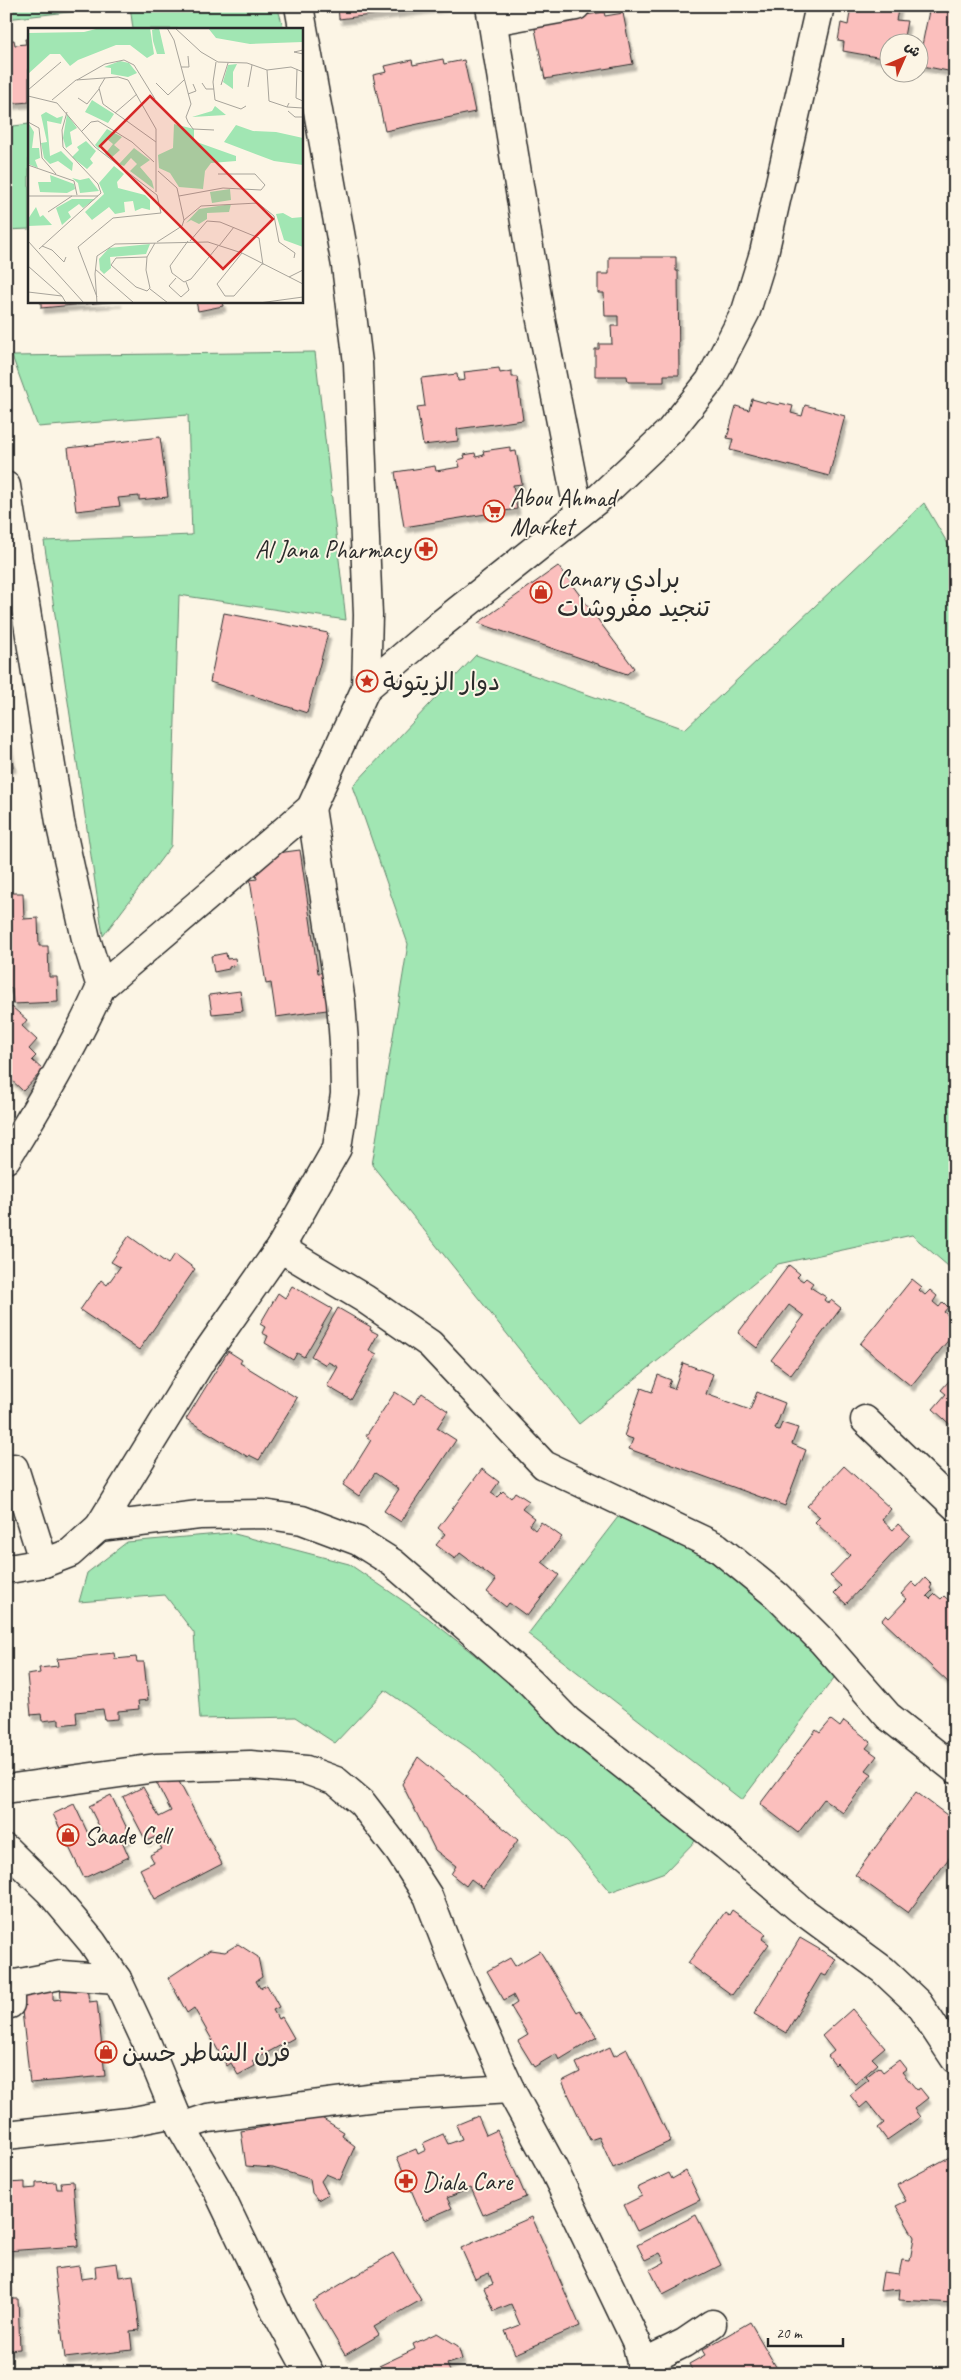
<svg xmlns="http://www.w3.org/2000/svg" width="961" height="2380" viewBox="0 0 961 2380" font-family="Caveat,'Playpen Sans Arabic',sans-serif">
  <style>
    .green { fill: #a1e6b3; stroke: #66886f }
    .building { fill: #fbbfbd; stroke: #2b2b2b; filter: url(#shadow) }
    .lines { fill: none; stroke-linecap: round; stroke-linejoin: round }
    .minor-casing { stroke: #2b2b2b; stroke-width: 31 }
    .tertiary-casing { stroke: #2b2b2b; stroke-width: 31 }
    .minor { stroke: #fcf5e5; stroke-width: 28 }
    .tertiary { stroke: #fcf5e5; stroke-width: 28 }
    .labels { text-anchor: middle; stroke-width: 4; stroke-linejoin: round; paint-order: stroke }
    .poi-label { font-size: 25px; fill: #2b2b2b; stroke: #fcf5e5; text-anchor: start }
    .inset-road { fill: none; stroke: #a8a49b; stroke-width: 1 }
    .view { fill: #d62828; fill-opacity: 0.15; stroke: #d62828; stroke-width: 2.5 }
    .inset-edge { fill: none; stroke: #2b2b2b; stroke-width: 2.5 }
  </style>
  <defs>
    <filter id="shadow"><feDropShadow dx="3" dy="5.5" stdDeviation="1" flood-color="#0004"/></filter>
  </defs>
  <rect width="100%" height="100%" fill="#fcf5e5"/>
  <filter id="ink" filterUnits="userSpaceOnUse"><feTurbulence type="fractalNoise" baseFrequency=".02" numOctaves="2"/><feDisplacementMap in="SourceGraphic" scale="10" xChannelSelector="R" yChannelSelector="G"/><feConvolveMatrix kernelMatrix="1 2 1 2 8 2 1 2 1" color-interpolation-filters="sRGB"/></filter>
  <g filter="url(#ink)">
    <g class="green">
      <polygon points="6,6 122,6 6,19"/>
      <polygon points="130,6 277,6 284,29 133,29"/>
      <polygon points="29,124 29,229 6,230 6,127"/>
      <polygon points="315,352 346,620 179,595 171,846 103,936 44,541 192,535 188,415 38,427 12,356"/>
      <polygon points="924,503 955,556 955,1272 912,1235 778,1264 579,1424 372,1165 408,944 353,786 476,655 685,729"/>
      <polygon points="618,1517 684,1543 780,1609 840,1670 742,1800 528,1634"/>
      <polygon points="231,1533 349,1564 427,1617 701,1835 665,1872 610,1892 569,1843 477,1754 385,1690 335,1743 295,1717 200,1719 194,1633 165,1595 79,1602 87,1573 127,1542"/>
    </g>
    <g class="building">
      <polygon points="338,6 445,6 339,19"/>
      <polygon points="851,6 899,6 896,20 907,21 903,42 888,42 888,59 843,51 844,42 838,41 841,23 848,25"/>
      <polygon points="930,6 955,6 953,72 918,65"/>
      <polygon points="604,12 605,16 623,13 633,64 545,79 534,24"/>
      <polygon points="25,39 29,39 29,102 6,104 6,41 14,40 15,45 26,44"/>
      <polygon points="443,59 444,64 464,60 475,112 385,131 373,75 387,72 385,66 412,60 413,65"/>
      <polygon points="609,257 676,257 676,271 678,271 679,375 664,375 664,382 628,382 627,376 595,376 595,349 599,349 599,344 612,344 611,326 618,326 618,316 605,316 604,293 598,293 598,274 609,274"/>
      <polygon points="41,301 119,301 41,308"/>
      <polygon points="196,301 222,301 223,306 198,311"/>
      <polygon points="499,368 500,373 512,371 512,377 517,377 523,420 457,429 458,441 423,445 417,407 425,406 421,378 457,374 458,381 465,380 464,372"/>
      <polygon points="752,399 766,403 767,402 779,405 780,403 793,406 791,413 802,416 805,405 845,416 829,476 730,450 733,439 727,438 736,406 749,410"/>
      <polygon points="160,437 168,497 139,500 139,496 118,498 120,506 76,511 68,448"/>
      <polygon points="510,447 510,452 516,451 522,484 513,485 517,509 404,527 395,472 435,466 436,471 460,467 458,460 465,458 464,455 475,453 476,457 484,455 483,451"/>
      <polygon points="558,566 634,668 627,674 478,623"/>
      <polygon points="224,613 328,633 307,713 210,682"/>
      <polygon points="6,725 13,767 6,767"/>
      <polygon points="300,850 318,973 328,972 334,1009 276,1017 271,983 266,984 250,880 257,879 255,866 262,855"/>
      <polygon points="6,893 23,893 24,919 38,918 39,946 48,946 49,977 57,977 58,1002 13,1004 12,988 6,988"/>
      <polygon points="226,953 227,959 235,958 236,965 229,967 229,969 214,972 211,956"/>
      <polygon points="240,991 243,1011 212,1014 209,995"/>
      <polygon points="12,1007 27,1020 22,1026 37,1040 29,1049 36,1056 32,1060 43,1070 23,1091 6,1075 6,1009 8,1011"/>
      <polygon points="129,1236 168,1264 175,1254 195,1269 139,1350 80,1310 101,1280 107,1285 120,1267 111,1262"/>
      <polygon points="789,1265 800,1274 797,1277 803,1281 806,1278 813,1283 810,1287 826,1297 824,1300 829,1304 831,1300 841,1308 791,1375 771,1360 804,1316 789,1305 757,1348 738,1333"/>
      <polygon points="912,1279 922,1287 919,1290 925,1295 930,1290 937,1296 933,1302 939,1307 943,1302 948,1307 944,1312 951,1318 955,1315 955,1332 911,1386 860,1344"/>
      <polygon points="292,1286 332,1309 304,1357 297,1353 293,1360 265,1343 268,1336 262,1333 265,1327 260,1324 278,1293 285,1298"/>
      <polygon points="338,1308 371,1327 370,1330 378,1334 369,1350 377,1354 351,1400 327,1386 338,1367 328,1362 326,1365 311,1356"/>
      <polygon points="228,1351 242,1360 240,1363 297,1398 259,1460 249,1455 248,1457 186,1419"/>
      <polygon points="683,1363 713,1374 706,1394 750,1410 757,1392 785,1403 775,1429 779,1430 782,1423 798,1428 792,1444 806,1450 785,1506 629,1449 633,1439 624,1436 641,1388 652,1392 658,1375 671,1380 668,1387 674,1389"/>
      <polygon points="955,1374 955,1429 933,1409 946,1394 941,1390"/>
      <polygon points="395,1392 414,1404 422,1393 448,1411 437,1428 456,1440 401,1522 384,1511 399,1489 375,1473 359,1496 343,1485 371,1440 366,1436"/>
      <polygon points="844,1466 891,1509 882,1520 893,1530 898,1524 910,1535 846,1604 834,1593 841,1586 830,1576 850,1555 815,1522 820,1517 807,1506"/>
      <polygon points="482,1469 499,1482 491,1493 497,1497 503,1491 511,1498 515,1492 529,1501 522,1509 534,1518 529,1525 535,1530 541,1522 562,1537 542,1562 559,1575 527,1616 509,1603 506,1607 487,1592 496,1580 460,1553 455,1559 436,1545 445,1534 438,1528"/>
      <polygon points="925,1578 932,1585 930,1588 932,1591 927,1596 930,1599 935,1594 941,1599 944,1596 955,1606 955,1677 949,1683 882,1620 886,1615 889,1618 907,1599 901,1594 912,1582 917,1587"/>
      <polygon points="114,1653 115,1659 136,1657 137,1662 144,1662 148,1700 138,1701 139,1709 118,1711 118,1719 105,1720 103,1709 76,1712 77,1723 59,1725 59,1719 42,1721 41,1714 31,1715 27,1675 40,1673 39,1668 58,1666 57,1659"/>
      <polygon points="831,1720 840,1727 844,1721 871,1742 866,1748 877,1756 866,1770 872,1774 843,1813 824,1799 798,1833 760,1804 816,1730 820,1733"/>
      <polygon points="418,1757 518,1840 483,1888 471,1879 466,1886 451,1874 456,1866 435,1850 402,1784"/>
      <polygon points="174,1772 222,1864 155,1899 140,1869 154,1862 150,1855 162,1849 155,1837 146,1841 123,1797 143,1787 159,1817 171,1811 156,1782"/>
      <polygon points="916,1792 955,1821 955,1850 908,1913 855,1875"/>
      <polygon points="111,1795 131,1837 122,1841 129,1857 84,1878 53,1814 74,1804 92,1842 104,1836 89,1806"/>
      <polygon points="732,1910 766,1934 762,1939 769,1944 732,1995 688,1963 725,1912 729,1915"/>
      <polygon points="800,1938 836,1959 826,1976 821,1974 786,2033 754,2014"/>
      <polygon points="238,1944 258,1957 262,1977 256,1981 260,1988 267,1985 279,2007 273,2010 278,2019 282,2017 294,2038 252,2061 255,2066 238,2075 231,2063 227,2066 194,2008 187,2013 168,1978 210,1950 225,1952"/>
      <polygon points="540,1951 577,2012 580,2010 597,2037 559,2060 556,2054 534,2067 518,2041 528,2035 511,2007 517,2003 513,1995 504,2000 487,1971 510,1958 515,1966"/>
      <polygon points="60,1983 87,1988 89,2002 97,2001 105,2076 30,2083 20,1993 47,1985 48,1992 53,1991 53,2000 61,1999"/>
      <polygon points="852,2009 885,2047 872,2058 878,2064 855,2084 837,2063 835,2065 828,2056 834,2051 822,2036"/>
      <polygon points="610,2047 614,2056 627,2049 671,2141 613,2168 599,2137 590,2140 562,2081 580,2072 576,2063"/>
      <polygon points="899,2060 906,2069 902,2072 917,2090 920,2088 928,2098 914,2109 920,2117 887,2140 878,2128 884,2123 867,2102 860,2108 850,2095 869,2080 866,2077 879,2067 883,2072"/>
      <polygon points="478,2116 486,2135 497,2130 526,2197 483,2215 471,2188 447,2198 452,2208 424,2220 397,2157 416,2149 418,2154 426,2150 423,2143 443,2134 448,2144 462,2139 456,2125"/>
      <polygon points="320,2117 344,2132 342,2136 355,2146 340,2180 326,2174 321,2181 328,2194 318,2200 312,2193 310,2179 273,2168 246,2166 241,2131"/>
      <polygon points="955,2154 955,2303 899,2300 900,2289 880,2291 883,2272 899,2274 902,2260 910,2261 914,2237 896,2206 906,2201 897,2185"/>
      <polygon points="686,2171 700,2200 637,2231 624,2205 642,2196 637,2188 669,2173 672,2179"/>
      <polygon points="73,2181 78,2246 6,2251 6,2183 25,2182 25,2189 36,2188 36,2183 56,2182 57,2189 62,2189 61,2182"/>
      <polygon points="696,2215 721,2265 663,2295 650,2270 665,2262 660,2253 645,2260 637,2245"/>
      <polygon points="532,2217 580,2326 515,2354 505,2331 520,2325 511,2304 494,2311 484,2288 493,2284 489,2273 475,2279 461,2248"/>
      <polygon points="393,2253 421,2300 374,2327 379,2335 345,2355 313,2301"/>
      <polygon points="117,2263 119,2277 133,2275 140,2330 130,2331 132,2350 65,2358 54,2269 79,2266 81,2279 96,2277 95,2266"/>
      <polygon points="6,2283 9,2283 10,2299 18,2299 20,2349 6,2350"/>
      <polygon points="750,2322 779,2372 786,2368 789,2374 694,2374 689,2364 705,2355 702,2350"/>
      <polygon points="437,2333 458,2346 462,2359 447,2364 451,2374 362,2374 415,2349 413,2344"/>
    </g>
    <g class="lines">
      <g class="minor-casing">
        <g id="minor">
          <polyline points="299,6 346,266 358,363 368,615 366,688"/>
          <polyline points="490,6 540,315 579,514"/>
          <polyline points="493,21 576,6"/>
          <path d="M 6,486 L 60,822 L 86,939 L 101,987 C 74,1047 41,1103 6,1159"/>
          <polyline points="101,987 311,808 366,688 441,624 598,499 670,431 710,381 746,311 764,253 820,6"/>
          <polyline points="280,1248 365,1299 430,1344 544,1465 717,1547 776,1595 822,1641 888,1716 955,1769"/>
          <polyline points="865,1420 955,1506"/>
          <polyline points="14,1468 44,1563"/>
          <polyline points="99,1527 199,1515 263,1514 302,1520 358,1541 393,1563 530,1682 568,1721 726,1846 800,1909 883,1970 918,2003 955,2059"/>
          <polyline points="6,1568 15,1568 44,1563 70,1553 99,1527 201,1361 280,1248 337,1148 345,1094 344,1043 341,1002 311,808"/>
          <polyline points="6,1789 156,1768 250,1765 306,1770 336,1781 362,1803 399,1851 428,1896 455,1966 510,2089 554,2170 636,2341 644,2374"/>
          <polyline points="10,2004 10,1985 61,1975 117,1979"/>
          <polyline points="181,2127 208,2118 376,2097 510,2089"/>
          <polyline points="6,2135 129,2122 175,2113"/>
          <polyline points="641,2364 684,2343 712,2324"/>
        </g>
      </g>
      <g class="tertiary-casing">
        <polyline id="tertiary" points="6,1849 50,1892 92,1942 117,1979 145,2039 181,2127 218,2191 277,2314 310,2374"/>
      </g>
      <use href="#minor" class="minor"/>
      <use href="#tertiary" class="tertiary"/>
    </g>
  </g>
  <defs>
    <g id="supermarket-ring" transform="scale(1.125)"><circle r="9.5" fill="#fcf5e5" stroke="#c8321e" stroke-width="1.5"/><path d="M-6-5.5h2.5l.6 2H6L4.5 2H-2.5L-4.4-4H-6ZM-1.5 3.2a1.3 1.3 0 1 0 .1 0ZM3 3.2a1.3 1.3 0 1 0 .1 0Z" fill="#c8321e"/></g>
    <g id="pharmacy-ring" transform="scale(1.125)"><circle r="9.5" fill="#fcf5e5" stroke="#c8321e" stroke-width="1.5"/><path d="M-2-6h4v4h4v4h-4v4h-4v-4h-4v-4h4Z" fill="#c8321e"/></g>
    <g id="shop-ring" transform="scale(1.125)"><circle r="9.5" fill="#fcf5e5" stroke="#c8321e" stroke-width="1.5"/><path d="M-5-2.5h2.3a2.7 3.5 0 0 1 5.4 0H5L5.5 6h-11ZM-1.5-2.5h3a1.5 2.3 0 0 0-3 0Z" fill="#c8321e"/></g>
    <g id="sight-ring" transform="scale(1.125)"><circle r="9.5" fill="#fcf5e5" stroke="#c8321e" stroke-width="1.5"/><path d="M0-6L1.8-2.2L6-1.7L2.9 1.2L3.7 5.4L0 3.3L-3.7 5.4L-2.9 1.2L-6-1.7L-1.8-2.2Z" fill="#c8321e"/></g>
  </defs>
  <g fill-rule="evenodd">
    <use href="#supermarket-ring" x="494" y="511"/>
    <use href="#pharmacy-ring" x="426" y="549"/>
    <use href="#shop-ring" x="541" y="592"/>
    <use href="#sight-ring" x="367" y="681"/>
    <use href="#shop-ring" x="68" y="1835"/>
    <use href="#shop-ring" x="106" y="2052"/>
    <use href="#pharmacy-ring" x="406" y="2181"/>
  </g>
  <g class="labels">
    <g class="poi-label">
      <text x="510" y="506">Abou Ahmad<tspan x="510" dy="29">Market</tspan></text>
      <text x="410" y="558" text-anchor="end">Al Jana Pharmacy</text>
      <text x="557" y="587">Canary برادي<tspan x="557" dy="29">تنجيد مفروشات</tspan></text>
      <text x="383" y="690">دوار الزيتونة</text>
      <text x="84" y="1844">Saade Cell</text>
      <text x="122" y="2061">فرن الشاطر حسن</text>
      <text x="422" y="2190">Diala Care</text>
    </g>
  </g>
  <g transform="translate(28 28)">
    <rect width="275" height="275" fill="#fcf5e5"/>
    <path d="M 72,0 L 122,0 L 126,26 L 119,30 L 102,17 L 88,17 L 50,32 L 42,38 L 32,26 L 22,26 L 0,46 L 0,5 L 56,4 ZM 131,0 L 137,26 L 129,26 L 125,13 L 124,2 ZM 275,0 L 275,14 L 222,16 L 188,10 L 180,0 ZM 92,33 L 101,35 L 109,45 L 100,49 L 83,46 L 83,40 L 76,39 ZM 209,36 L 205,44 L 205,61 L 195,54 L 200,37 ZM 64,72 L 86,86 L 80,95 L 57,84 ZM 187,78 L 198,87 L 164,89 L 184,83 ZM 18,84 L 29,90 L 35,88 L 33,96 L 19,93 L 22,128 L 33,123 L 45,135 L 44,143 L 30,133 L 22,136 L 16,130 L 13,115 L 19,114 L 13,87 ZM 39,86 L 49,100 L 42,104 L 44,116 L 38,120 L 35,110 ZM 1,96 L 6,104 L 4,120 L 11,120 L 12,130 L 7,132 L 10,140 L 0,136 ZM 146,96 L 166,101 L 166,113 L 208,128 L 208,133 L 183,135 L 177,143 L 175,161 L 151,159 L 142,145 L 131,140 L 130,127 L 145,120 ZM 208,97 L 225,103 L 248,104 L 275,110 L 275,137 L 246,133 L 196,114 ZM 79,101 L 94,109 L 86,117 L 92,122 L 83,130 L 77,126 L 85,116 L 79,111 L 71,121 L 67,117 ZM 58,113 L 68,123 L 62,131 L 65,135 L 59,141 L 44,129 L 51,122 L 49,119 ZM 106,120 L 122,132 L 112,139 L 124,153 L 126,161 L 102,143 L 109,136 L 103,130 L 96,138 L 91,136 ZM 86,138 L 96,146 L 89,154 L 90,160 L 117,167 L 122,172 L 122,182 L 114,180 L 107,183 L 105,173 L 96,174 L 97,184 L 87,186 L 81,179 L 64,192 L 57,184 L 76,166 L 71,155 ZM 22,147 L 46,156 L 47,161 L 39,165 L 12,164 L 10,154 L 23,154 ZM 44,150 L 52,152 L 61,150 L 71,163 L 52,165 L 50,155 ZM 202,161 L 203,172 L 184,175 L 182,164 ZM 44,171 L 67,171 L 55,180 L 51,176 L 40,184 L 43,189 L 34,197 L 28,180 ZM 203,176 L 201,184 L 179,185 L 179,191 L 171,196 L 163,192 L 158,195 L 171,181 ZM 8,179 L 12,189 L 15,187 L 24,197 L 0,198 L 0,191 ZM 255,185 L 264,190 L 275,189 L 275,219 L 256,212 L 248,186 ZM 122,216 L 118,226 L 82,229 L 83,240 L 76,246 L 72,242 L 71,231 L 81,220 Z" fill="#a1e6b3"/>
    <path class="inset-road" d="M 139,0 L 146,12 L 163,76 L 158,89 L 160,94 L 165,101 L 186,102M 147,0 L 173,24 L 190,34 L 219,35 L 239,42 L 263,39 L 275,44M 275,22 L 266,24 L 275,26M 188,34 L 185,54 L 187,72 L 213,81 L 218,78M 153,39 L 161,39 L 160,28M 269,41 L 268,70 L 275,73M 239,42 L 241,73 L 259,79 L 261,75M 77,50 L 71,60 L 75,76 L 128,114M 49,52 L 77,36 L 96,32 L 106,37 L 127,71M 128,55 L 140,67 L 156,52M 174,55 L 178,61 L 186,61M 193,57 L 200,35M 220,59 L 224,37M 0,62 L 33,34M 160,66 L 168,63 L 165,56M 0,68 L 29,75 L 67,119 L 129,167 L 133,185 L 85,190 L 50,219 L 69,269M 50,70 L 59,76 L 71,61M 24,72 L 48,52 L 90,49 L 100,52 L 128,101 L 128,164M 259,79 L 275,80M 260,83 L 267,89 L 275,89M 87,85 L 109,66M 0,94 L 11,100 L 14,130 L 28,146M 53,104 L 63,94 L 70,93 L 104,114 L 126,134M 0,137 L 46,153 L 49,167M 0,168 L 70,168M 151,168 L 195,160 L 233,162 L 237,157 L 227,146 L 190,146M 20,184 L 44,168M 156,192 L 173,178 L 230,175 L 246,188 L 251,214 L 267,225 L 266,230M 0,213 L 56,275M 160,213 L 142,238 L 144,245 L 156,254 L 163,251 L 190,218M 162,213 L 179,193 L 192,194 L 231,210 L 235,237M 129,214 L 154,198 L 156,192 L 149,160 L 130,143M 14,218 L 24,222 L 36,234 L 38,229M 191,218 L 206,199M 11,221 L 73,165 L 70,156 L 35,119 L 34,102 L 39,84M 214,225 L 189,256 L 197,268 L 206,268 L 234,236M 119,229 L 118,242 L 122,260 L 119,263 L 108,259 L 83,237 L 88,230 L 119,229 L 127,215M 0,238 L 34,268M 67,241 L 106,275M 261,249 L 275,242M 148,250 L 141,258 L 153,269 L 161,262 L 158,254M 122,261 L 140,275M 0,264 L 34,268 L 38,275M 69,275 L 67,246 L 69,228 L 87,216 L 180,214 L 214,225 L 275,256M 231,275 L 275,269"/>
    <path class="view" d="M 122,68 L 245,191 L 195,241 L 72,118 Z"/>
    <rect width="275" height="275" class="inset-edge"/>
  </g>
  <rect width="961" height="2380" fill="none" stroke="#fcf5e5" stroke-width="25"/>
  <rect x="12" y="12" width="936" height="2355" fill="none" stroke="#2b2b2b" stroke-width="2" filter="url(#ink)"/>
  <g transform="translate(904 58) rotate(45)"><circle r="24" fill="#fcf5e5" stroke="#a8a49b"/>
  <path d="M0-4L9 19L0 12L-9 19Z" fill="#c8321e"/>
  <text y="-8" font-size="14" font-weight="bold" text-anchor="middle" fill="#2b2b2b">ش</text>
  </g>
  <path d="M768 2338v8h75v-8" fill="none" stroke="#2b2b2b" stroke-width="2.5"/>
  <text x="776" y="2338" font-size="15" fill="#2b2b2b" stroke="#fcf5e5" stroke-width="4" paint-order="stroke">20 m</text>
</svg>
